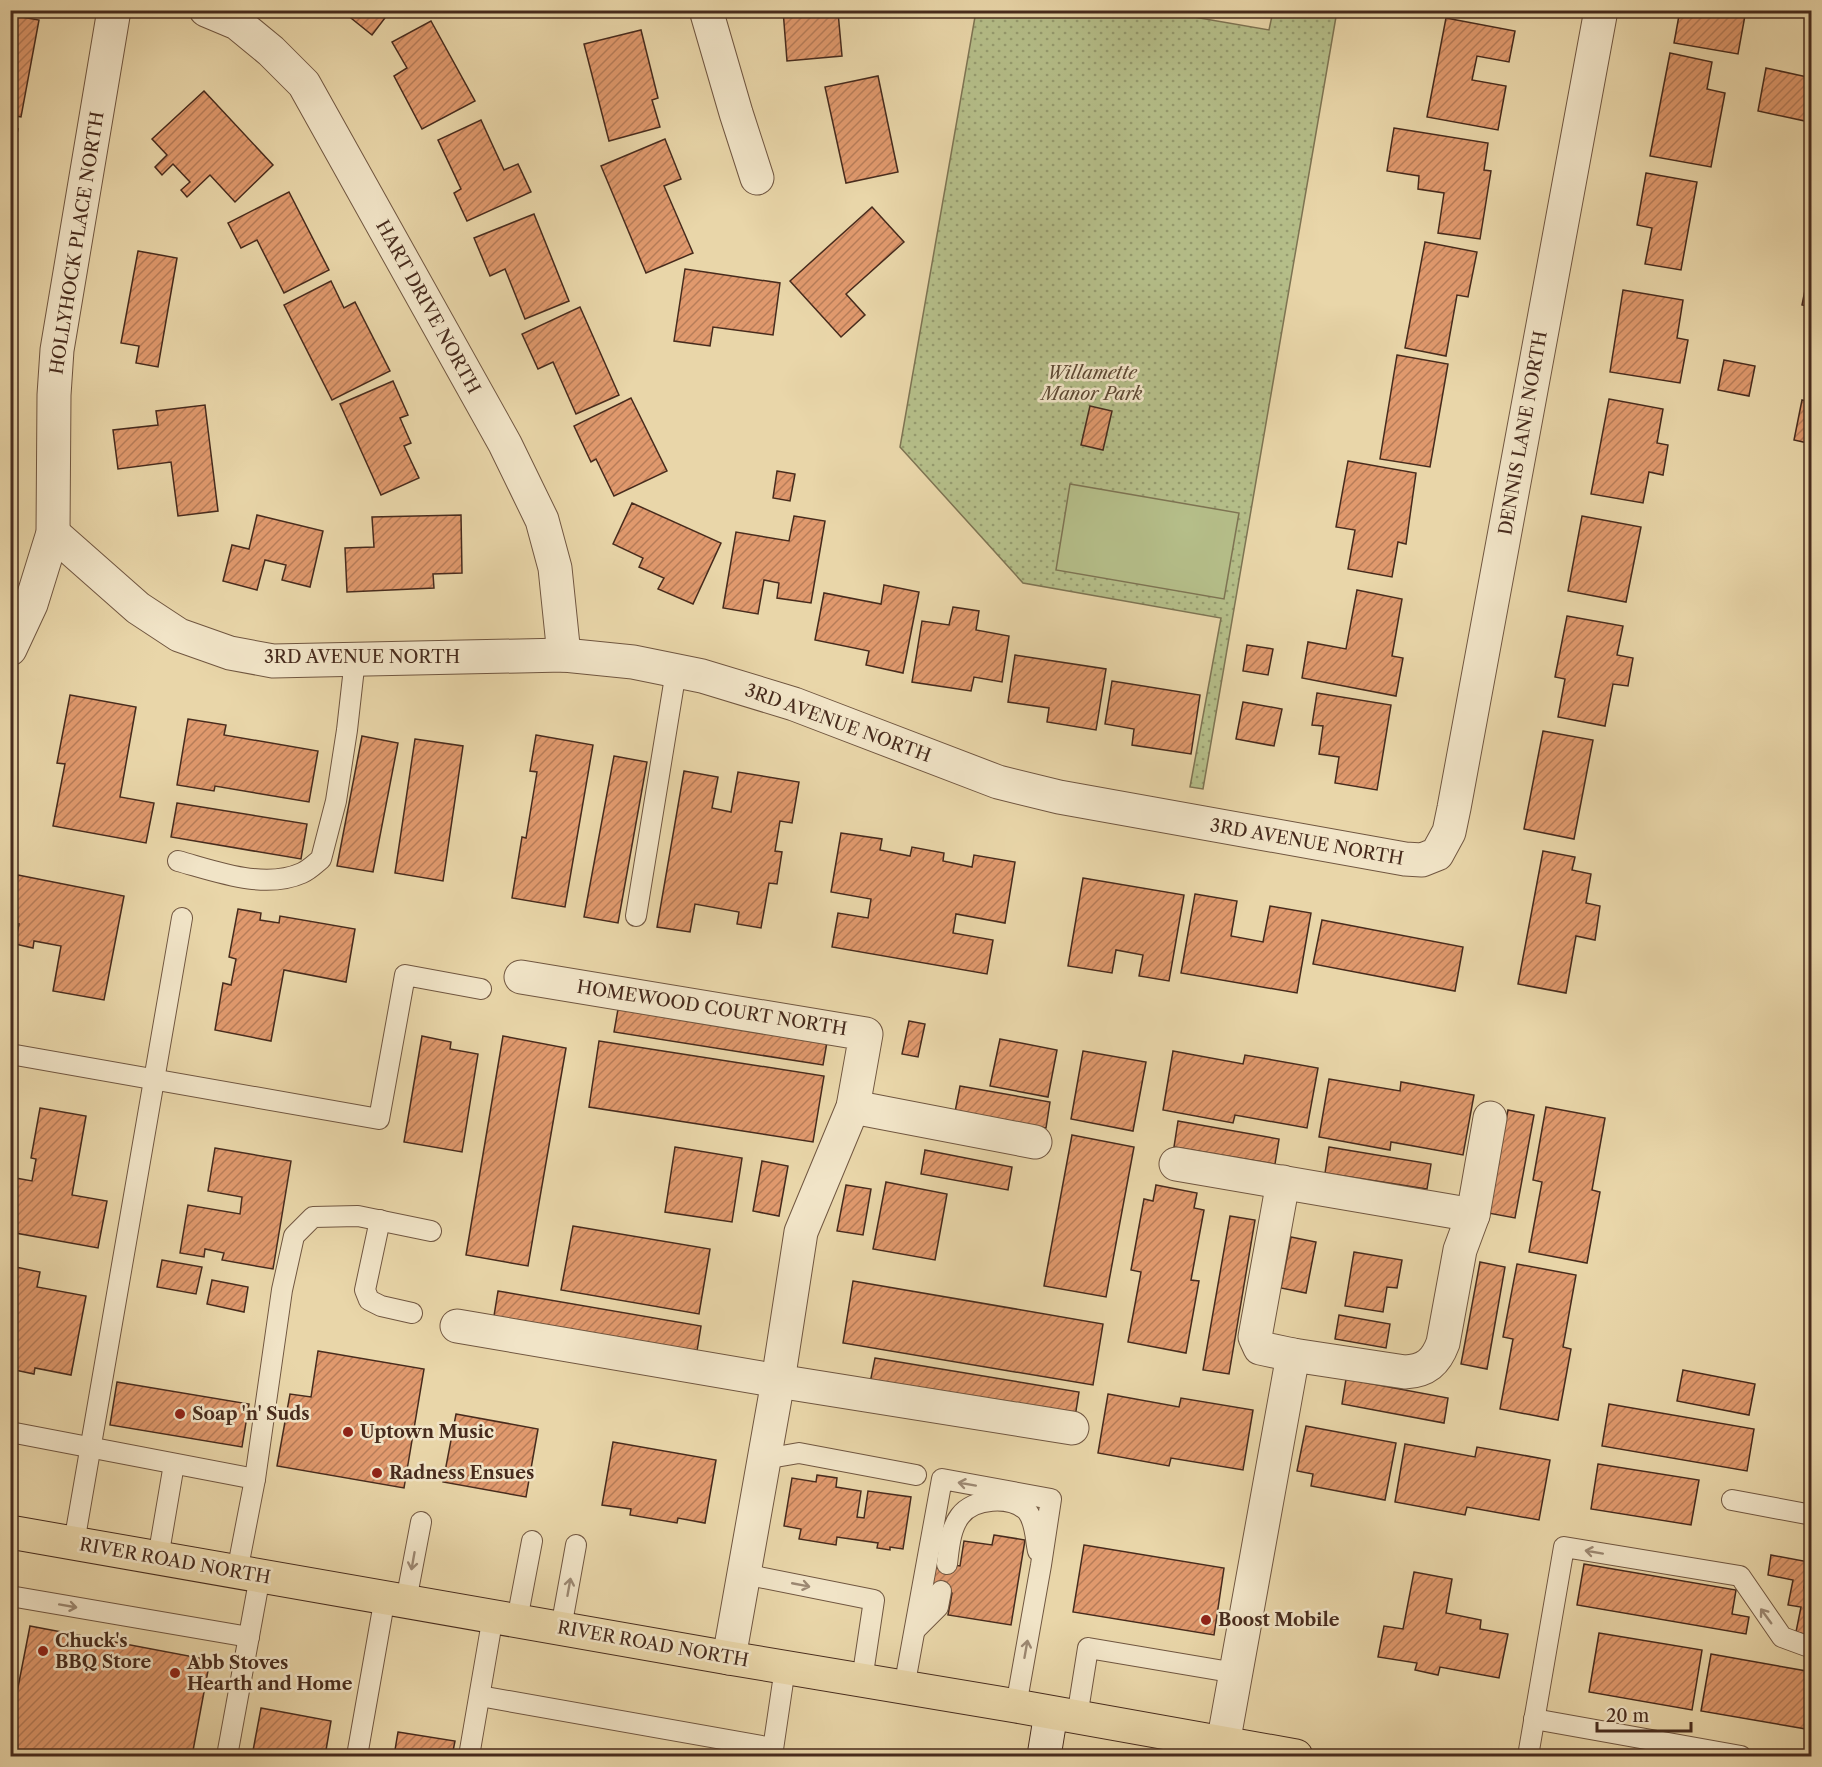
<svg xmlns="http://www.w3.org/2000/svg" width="1822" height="1767" viewBox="0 0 1822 1767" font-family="'Libre Caslon Text',serif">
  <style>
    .park { fill: url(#park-dots); stroke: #7e7453; stroke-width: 1.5 }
    .pitch { fill: #b5be89; stroke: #7e7453; stroke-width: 1.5 }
    .building { fill: url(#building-hatch); stroke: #472b1d; stroke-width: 1.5 }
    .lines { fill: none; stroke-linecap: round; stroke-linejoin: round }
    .lane-casing { stroke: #705640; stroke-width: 22 }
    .street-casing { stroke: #705640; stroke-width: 35 }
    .secondary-casing { stroke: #472b1d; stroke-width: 35 }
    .primary-casing { stroke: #472b1d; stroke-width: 35 }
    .lane { stroke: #f1e4c7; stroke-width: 20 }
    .street { stroke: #f1e4c7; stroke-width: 33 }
    .secondary { stroke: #f1e4c7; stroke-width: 33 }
    .primary { stroke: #e9d6a9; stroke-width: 33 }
    .oneway { stroke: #9c8872 }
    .poi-dot { fill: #8f2418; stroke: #f1e4c7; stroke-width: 2 }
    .labels { text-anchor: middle; stroke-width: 5; stroke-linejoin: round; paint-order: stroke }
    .street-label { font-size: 18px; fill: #472b1d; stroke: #f1e4c7 }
    .park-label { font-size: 18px; font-style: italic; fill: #5d4833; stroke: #f1e4c7 }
    .poi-label { font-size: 18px; font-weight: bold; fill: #472b1d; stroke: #f1e4c7; text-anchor: start }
  </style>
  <defs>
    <pattern id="park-dots" width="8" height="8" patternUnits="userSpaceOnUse" patternTransform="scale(1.5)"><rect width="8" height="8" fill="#b5be89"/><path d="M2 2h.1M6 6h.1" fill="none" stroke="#959b6f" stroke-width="1.8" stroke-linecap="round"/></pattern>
    <pattern id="building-hatch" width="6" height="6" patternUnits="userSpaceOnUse" patternTransform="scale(1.5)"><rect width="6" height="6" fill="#e0996d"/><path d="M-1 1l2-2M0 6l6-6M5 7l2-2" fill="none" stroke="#b77d59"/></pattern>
  </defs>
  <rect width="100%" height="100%" fill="#e9d6a9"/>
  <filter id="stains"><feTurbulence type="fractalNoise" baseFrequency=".00333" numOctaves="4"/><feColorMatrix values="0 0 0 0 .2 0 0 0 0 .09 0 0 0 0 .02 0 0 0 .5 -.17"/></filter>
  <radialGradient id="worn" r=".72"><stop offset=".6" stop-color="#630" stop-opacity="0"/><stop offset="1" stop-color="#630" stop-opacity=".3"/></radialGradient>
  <polygon class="park" points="976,11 1159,11 1269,30 1273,11 1337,11 1203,789 1190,787 1221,618 1023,583 900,447"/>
  <polygon class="pitch" points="1070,484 1239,513 1224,599 1056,570"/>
  <g class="building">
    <polygon points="341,10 391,10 372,35"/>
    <polygon points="580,10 630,10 630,16 580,14"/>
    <polygon points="783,10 849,10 838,12 842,56 787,61"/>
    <polygon points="1680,10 1746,10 1738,54 1674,43"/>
    <polygon points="10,15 39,20 21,117 10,115"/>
    <polygon points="1446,18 1515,31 1509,62 1477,56 1472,80 1506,86 1498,130 1427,117"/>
    <polygon points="431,21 475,101 422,129 394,76 407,68 392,42"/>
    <polygon points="641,30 658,98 652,100 660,127 609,141 584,44"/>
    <polygon points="1670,53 1712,62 1707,89 1725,93 1711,167 1650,156"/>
    <polygon points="1766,68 1812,78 1812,89 1805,121 1758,111"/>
    <polygon points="878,76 898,172 846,183 825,87"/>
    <polygon points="204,91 273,165 235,202 210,175 187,197 181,190 190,182 173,164 162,175 155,167 167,155 152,139"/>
    <polygon points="481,120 504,170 518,164 531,192 467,221 454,193 461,189 438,140"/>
    <polygon points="10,128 18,129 10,169"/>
    <polygon points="1394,128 1488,143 1484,170 1491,171 1480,239 1438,233 1444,193 1418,189 1419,176 1387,171"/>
    <polygon points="665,139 681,179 664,186 693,253 646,273 601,166"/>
    <polygon points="1646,173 1697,182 1681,270 1645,264 1652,228 1637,225"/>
    <polygon points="289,192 329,270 284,293 257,240 241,248 228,223"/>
    <polygon points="872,207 904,242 846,294 865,315 841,337 790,281"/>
    <polygon points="534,214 569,301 525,319 505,269 490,276 474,238"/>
    <polygon points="1425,242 1477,252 1468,297 1457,295 1446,356 1405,348"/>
    <polygon points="138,251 177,258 158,367 136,363 139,346 121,343"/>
    <polygon points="1812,256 1812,307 1802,305"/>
    <polygon points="685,269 780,283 773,335 713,327 710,346 674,341"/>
    <polygon points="331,281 344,308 355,302 390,371 332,400 284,305"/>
    <polygon points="1623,290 1683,300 1677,338 1688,340 1680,383 1610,372"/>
    <polygon points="580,307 619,395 576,414 553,362 538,369 522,334"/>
    <polygon points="1397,355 1448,364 1430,467 1380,459"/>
    <polygon points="1724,360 1755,366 1749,396 1718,390"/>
    <polygon points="393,381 408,415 400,418 411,443 404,446 419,478 381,495 340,404"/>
    <polygon points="631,398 667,471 614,496 596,459 591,462 574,426"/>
    <polygon points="1609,399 1663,409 1657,443 1668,445 1663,475 1649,472 1643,503 1591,494"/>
    <polygon points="1802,400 1812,402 1812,444 1794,440"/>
    <polygon points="205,405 218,511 178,516 171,462 118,469 113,430 158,425 156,411"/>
    <polygon points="1090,406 1112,411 1103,450 1081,445"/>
    <polygon points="1348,461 1416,473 1406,544 1398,542 1392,577 1348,569 1355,530 1336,527"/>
    <polygon points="777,471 795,474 790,501 773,498"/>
    <polygon points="632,503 721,543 693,604 658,589 664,578 639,567 643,558 613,544"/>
    <polygon points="257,515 323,531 310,587 282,580 286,565 265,560 257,590 223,581 232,545 249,549"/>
    <polygon points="461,515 462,573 433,574 434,588 347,592 345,548 374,547 372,517"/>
    <polygon points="794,516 825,521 811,603 777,598 779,583 764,580 758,614 723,608 736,532 789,541"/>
    <polygon points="1582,516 1641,527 1626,602 1568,591"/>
    <polygon points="884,585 919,592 903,673 866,665 869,651 815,640 824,593 881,604"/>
    <polygon points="1357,590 1402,599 1392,656 1403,658 1396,696 1302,678 1308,642 1346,649"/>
    <polygon points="953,607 979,611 976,630 1009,636 1002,682 974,677 971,691 912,682 922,621 949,625"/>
    <polygon points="1567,616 1623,626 1617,655 1633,658 1628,686 1613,684 1605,726 1558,717 1565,679 1555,677"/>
    <polygon points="1247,645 1273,649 1268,675 1243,671"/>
    <polygon points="1015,655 1106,669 1096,730 1047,722 1049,708 1008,702"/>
    <polygon points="1112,681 1200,695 1191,754 1132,745 1134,729 1105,724"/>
    <polygon points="1317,693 1391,705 1377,790 1335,783 1339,757 1319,754 1323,726 1312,725"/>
    <polygon points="70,695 136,707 120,797 154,803 146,843 53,826 65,764 57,763"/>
    <polygon points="1243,702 1282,709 1274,746 1236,739"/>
    <polygon points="188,719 226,725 224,735 318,751 309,802 215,786 214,791 177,785"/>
    <polygon points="1543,731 1593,740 1574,839 1524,829"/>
    <polygon points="536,735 593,745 565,907 512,898 522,837 526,838 537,772 530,771"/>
    <polygon points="362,736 398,743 373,872 337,866"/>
    <polygon points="415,739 463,746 443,881 395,873"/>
    <polygon points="614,756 647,762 618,923 584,917"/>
    <polygon points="684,771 718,777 712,808 731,812 738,772 799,782 792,823 780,821 775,851 782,852 777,884 769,883 761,928 737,924 739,912 695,904 690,932 657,927"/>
    <polygon points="177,803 307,824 301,859 171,837"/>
    <polygon points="841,833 882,839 880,850 910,856 912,847 944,853 943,861 972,867 974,855 1015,862 1005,923 956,914 953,933 993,940 987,974 832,947 838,913 868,918 871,899 831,892"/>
    <polygon points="1543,851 1575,857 1572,870 1591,874 1586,903 1600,906 1595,940 1576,936 1566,993 1518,984"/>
    <polygon points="18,875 124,896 104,1000 53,991 61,946 34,941 33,948 15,944 19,924 10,923 10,917"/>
    <polygon points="1083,878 1184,895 1169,981 1139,976 1143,955 1116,950 1112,973 1068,966"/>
    <polygon points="1195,894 1237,901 1231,936 1263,942 1270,906 1311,913 1297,993 1181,973"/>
    <polygon points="238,909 261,913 260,920 279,923 280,916 355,929 346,982 284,970 271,1041 215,1030 223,983 231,985 236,959 229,957"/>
    <polygon points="1322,920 1463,947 1455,991 1313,964"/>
    <polygon points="618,1009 827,1042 823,1065 614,1032"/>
    <polygon points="909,1021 925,1024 918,1057 902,1054"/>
    <polygon points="422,1036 451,1042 450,1049 478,1054 462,1152 404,1142"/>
    <polygon points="503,1036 566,1048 528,1266 466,1255"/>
    <polygon points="1000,1039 1057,1050 1048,1097 990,1086"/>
    <polygon points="599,1041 824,1076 813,1142 589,1107"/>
    <polygon points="1083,1051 1146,1062 1133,1131 1071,1119"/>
    <polygon points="1173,1051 1243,1064 1245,1055 1318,1068 1307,1128 1235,1115 1233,1123 1163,1110"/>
    <polygon points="1329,1079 1400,1091 1401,1082 1474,1095 1463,1155 1391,1142 1390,1150 1319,1137"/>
    <polygon points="960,1086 1050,1102 1046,1128 955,1112"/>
    <polygon points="1546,1107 1605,1118 1592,1190 1600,1192 1587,1263 1529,1252 1542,1182 1533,1180"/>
    <polygon points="40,1108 86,1116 72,1195 107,1201 98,1248 10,1232 10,1177 32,1181 36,1159 31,1158"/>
    <polygon points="1508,1110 1534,1115 1515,1218 1488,1213"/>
    <polygon points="1178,1121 1279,1139 1275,1164 1174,1147"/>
    <polygon points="1072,1135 1134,1147 1106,1297 1044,1286"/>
    <polygon points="675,1147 742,1158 732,1222 665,1212"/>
    <polygon points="1329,1147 1431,1164 1427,1189 1325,1173"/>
    <polygon points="215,1148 291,1161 273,1269 222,1260 224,1253 205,1249 204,1257 180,1253 188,1205 240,1214 242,1197 208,1191"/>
    <polygon points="925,1150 1012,1167 1008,1190 921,1174"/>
    <polygon points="762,1161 788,1166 779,1216 753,1211"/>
    <polygon points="886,1182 947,1194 935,1260 873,1249"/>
    <polygon points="846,1185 871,1189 863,1235 837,1231"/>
    <polygon points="1156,1185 1197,1193 1194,1208 1204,1210 1191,1280 1199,1281 1186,1353 1128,1342 1141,1272 1131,1270 1144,1199 1153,1201"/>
    <polygon points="1230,1216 1255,1220 1229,1374 1203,1370"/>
    <polygon points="573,1226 710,1249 699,1314 561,1290"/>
    <polygon points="1291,1237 1316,1242 1306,1293 1281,1288"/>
    <polygon points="1354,1252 1402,1260 1397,1288 1387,1287 1383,1312 1345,1306"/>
    <polygon points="162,1260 202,1267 196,1294 157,1287"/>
    <polygon points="1480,1262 1505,1267 1487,1369 1461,1364"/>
    <polygon points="1517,1264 1576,1275 1563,1347 1571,1349 1558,1420 1500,1409 1513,1339 1503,1337"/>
    <polygon points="11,1266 40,1272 37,1287 86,1296 71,1375 35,1368 34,1374 10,1369"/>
    <polygon points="212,1280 248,1287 244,1312 207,1304"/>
    <polygon points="853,1281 1103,1324 1093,1385 843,1343"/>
    <polygon points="498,1291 701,1326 697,1351 494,1316"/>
    <polygon points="1339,1315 1390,1324 1386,1348 1335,1339"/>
    <polygon points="318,1351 424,1369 404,1488 277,1466 290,1394 311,1397"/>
    <polygon points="875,1358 1079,1392 1075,1417 870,1383"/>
    <polygon points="1683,1370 1755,1384 1749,1415 1677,1401"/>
    <polygon points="1346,1379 1448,1398 1444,1423 1342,1404"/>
    <polygon points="117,1382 249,1404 242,1447 110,1425"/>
    <polygon points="1108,1394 1179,1407 1181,1398 1253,1410 1243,1470 1171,1458 1169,1466 1098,1453"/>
    <polygon points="1609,1404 1754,1429 1747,1471 1602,1446"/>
    <polygon points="456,1414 538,1429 526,1497 443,1482"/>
    <polygon points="1306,1426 1396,1443 1385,1500 1311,1486 1313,1474 1297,1471"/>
    <polygon points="613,1442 716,1460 705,1523 678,1518 677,1523 630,1515 631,1509 602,1505"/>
    <polygon points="1405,1444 1475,1457 1477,1447 1550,1460 1539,1520 1467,1507 1465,1515 1395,1502"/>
    <polygon points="1598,1464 1699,1480 1691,1525 1591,1509"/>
    <polygon points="817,1475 837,1478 836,1487 861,1491 857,1517 864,1518 868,1491 911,1497 903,1549 890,1547 890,1550 877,1548 878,1543 837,1537 836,1545 799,1539 801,1529 784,1526 792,1478 816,1482"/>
    <polygon points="994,1535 1025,1540 1011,1625 948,1615 952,1593 929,1589 933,1562 960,1566 964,1541 992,1545"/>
    <polygon points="1084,1545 1224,1568 1214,1635 1073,1612"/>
    <polygon points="1771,1555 1809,1562 1804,1588 1812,1590 1812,1636 1796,1632 1801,1607 1788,1605 1793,1580 1768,1575"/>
    <polygon points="1584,1564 1736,1590 1732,1614 1749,1617 1746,1634 1577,1605"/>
    <polygon points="1414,1572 1452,1579 1446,1613 1481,1620 1480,1629 1508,1634 1499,1678 1440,1667 1438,1675 1415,1670 1417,1663 1378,1657 1384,1626 1403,1629"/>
    <polygon points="30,1626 210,1660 192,1756 10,1756 10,1728"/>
    <polygon points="1599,1633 1702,1650 1692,1710 1589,1692"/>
    <polygon points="1711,1654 1812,1672 1812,1730 1701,1711"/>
    <polygon points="261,1708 331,1721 325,1756 252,1756"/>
    <polygon points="398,1732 455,1741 452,1756 394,1756"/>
  </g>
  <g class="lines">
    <g class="lane-casing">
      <g id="lane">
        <path d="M 178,861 C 215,871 264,890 302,873 C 309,870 315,864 321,859 L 336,801 L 347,730 L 355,659"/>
        <polyline points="636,916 676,671"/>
        <polyline points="10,1054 379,1119 405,975 481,989"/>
        <polyline points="380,1220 365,1290 369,1300 381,1306 412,1313"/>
        <polyline points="10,1432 255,1479 237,1572"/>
        <polyline points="764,1459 799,1453 916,1475"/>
        <polyline points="255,1479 282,1290 294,1236 313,1217 358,1216 431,1231"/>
        <polyline points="1732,1500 1812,1515"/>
        <polyline points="74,1543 182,918"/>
        <polyline points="158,1558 174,1464"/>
        <path d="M 947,1564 C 949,1548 950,1529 960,1516 C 973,1498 1010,1495 1027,1511 C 1036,1522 1035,1538 1038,1551"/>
        <polyline points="744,1574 874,1600 862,1680"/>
        <polyline points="10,1596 249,1637"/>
        <polyline points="406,1601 421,1522"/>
        <polyline points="517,1620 532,1541"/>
        <polyline points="561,1628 576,1545"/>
        <polyline points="915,1630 938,1607 941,1591"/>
        <polyline points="904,1688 942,1479 1051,1499 1041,1565 1016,1706"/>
        <polyline points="480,1696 773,1748"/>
        <polyline points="1077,1717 1088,1648 1236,1673"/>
        <polyline points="1534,1719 1741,1756"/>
        <polyline points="227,1756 260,1576"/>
        <polyline points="357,1756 385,1597"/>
        <polyline points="469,1756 493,1616"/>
        <polyline points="772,1756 785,1668"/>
        <polyline points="1528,1756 1564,1547 1740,1576 1782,1637 1812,1648"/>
      </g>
    </g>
    <g class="street-casing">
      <g id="street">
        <polyline points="206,10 237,23 271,51 304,84 505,444 542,520 555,568 564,655"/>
        <polyline points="706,10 736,113 757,178"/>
        <polyline points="53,533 138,608 179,635 230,653 273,661 564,655 633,662 702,676 794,704 998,782 1059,797 1405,859 1422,860 1437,854 1449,832 1454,808 1601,10"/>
        <polyline points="10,649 31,604 53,533 54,395 57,350 114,10"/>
        <polyline points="521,977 866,1034 853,1107 801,1232 778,1381 729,1658"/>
        <polyline points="853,1107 1035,1142"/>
        <polyline points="1176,1164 1473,1215"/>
        <polyline points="1283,1182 1255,1337 1260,1348 1293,1355"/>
        <polyline points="457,1326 778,1381 1072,1428"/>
        <path d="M 1223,1744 L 1293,1355 L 1405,1372 C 1426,1371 1436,1362 1443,1343 L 1460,1250 L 1473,1215 L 1490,1118"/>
      </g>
    </g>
    <g class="secondary-casing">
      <polyline id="secondary" points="1044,1756 1051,1713"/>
    </g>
    <g class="primary-casing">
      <polyline id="primary" points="10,1532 729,1658 1016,1706 1296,1756"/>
    </g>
    <use href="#lane" class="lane"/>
    <use href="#street" class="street"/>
    <use href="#secondary" class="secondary"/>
    <use href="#primary" class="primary"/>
  </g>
  <defs><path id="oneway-shaft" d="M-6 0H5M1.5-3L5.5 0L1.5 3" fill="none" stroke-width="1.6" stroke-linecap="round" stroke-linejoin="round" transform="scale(1.5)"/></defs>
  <g class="oneway">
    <use href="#oneway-shaft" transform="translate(967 1484) rotate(-170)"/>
    <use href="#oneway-shaft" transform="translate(1594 1552) rotate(-170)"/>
    <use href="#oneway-shaft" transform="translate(413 1561) rotate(100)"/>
    <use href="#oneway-shaft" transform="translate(801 1585) rotate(11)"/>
    <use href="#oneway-shaft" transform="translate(569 1587) rotate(-80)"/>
    <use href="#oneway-shaft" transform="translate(68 1606) rotate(10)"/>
    <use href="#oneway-shaft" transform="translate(1766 1616) rotate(-126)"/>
    <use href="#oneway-shaft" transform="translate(1026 1649) rotate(-80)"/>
  </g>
  <g class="poi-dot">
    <circle cx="180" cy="1414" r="6"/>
    <circle cx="348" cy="1432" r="6"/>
    <circle cx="377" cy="1473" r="6"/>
    <circle cx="1206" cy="1620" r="6"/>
    <circle cx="43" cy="1651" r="6"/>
    <circle cx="175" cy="1673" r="6"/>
  </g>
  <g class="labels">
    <g class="street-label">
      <text transform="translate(77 243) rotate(-81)" y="6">HOLLYHOCK PLACE NORTH</text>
      <text transform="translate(428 307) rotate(61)" y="6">HART DRIVE NORTH</text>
      <text transform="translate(1523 433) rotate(-80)" y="6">DENNIS LANE NORTH</text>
      <text x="362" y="663">3RD AVENUE NORTH</text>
      <text transform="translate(838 723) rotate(20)" y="6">3RD AVENUE NORTH</text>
      <text transform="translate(1307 842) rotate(10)" y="6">3RD AVENUE NORTH</text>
      <text transform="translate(712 1008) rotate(9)" y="6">HOMEWOOD COURT NORTH</text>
      <text transform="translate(175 1561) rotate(10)" y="6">RIVER ROAD NORTH</text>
      <text transform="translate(653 1644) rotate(10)" y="6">RIVER ROAD NORTH</text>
    </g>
    <g class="park-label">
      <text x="1092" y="379">Willamette<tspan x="1092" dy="21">Manor Park</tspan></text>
    </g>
    <g class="poi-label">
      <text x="192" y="1420">Soap 'n' Suds</text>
      <text x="360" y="1438">Uptown Music</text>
      <text x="389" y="1479">Radness Ensues</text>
      <text x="1218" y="1626">Boost Mobile</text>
      <text x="55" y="1647">Chuck's<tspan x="55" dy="21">BBQ Store</tspan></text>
      <text x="187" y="1669">Abb Stoves<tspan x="187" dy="21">Hearth and Home</tspan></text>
    </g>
  </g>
  <rect width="1822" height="1767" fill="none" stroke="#e9d6a9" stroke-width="36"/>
  <rect x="12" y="12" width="1798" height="1743" fill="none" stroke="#472b1d" stroke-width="3"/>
  <rect x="18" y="18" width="1786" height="1731" fill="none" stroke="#472b1d" stroke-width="1.5"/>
  <path d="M1597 1722v9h94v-9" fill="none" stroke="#472b1d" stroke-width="3"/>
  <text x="1606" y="1722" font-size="18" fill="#472b1d" stroke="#f1e4c7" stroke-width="4.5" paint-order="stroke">20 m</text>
  <rect width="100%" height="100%" filter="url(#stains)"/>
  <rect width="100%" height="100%" fill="url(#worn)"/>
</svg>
